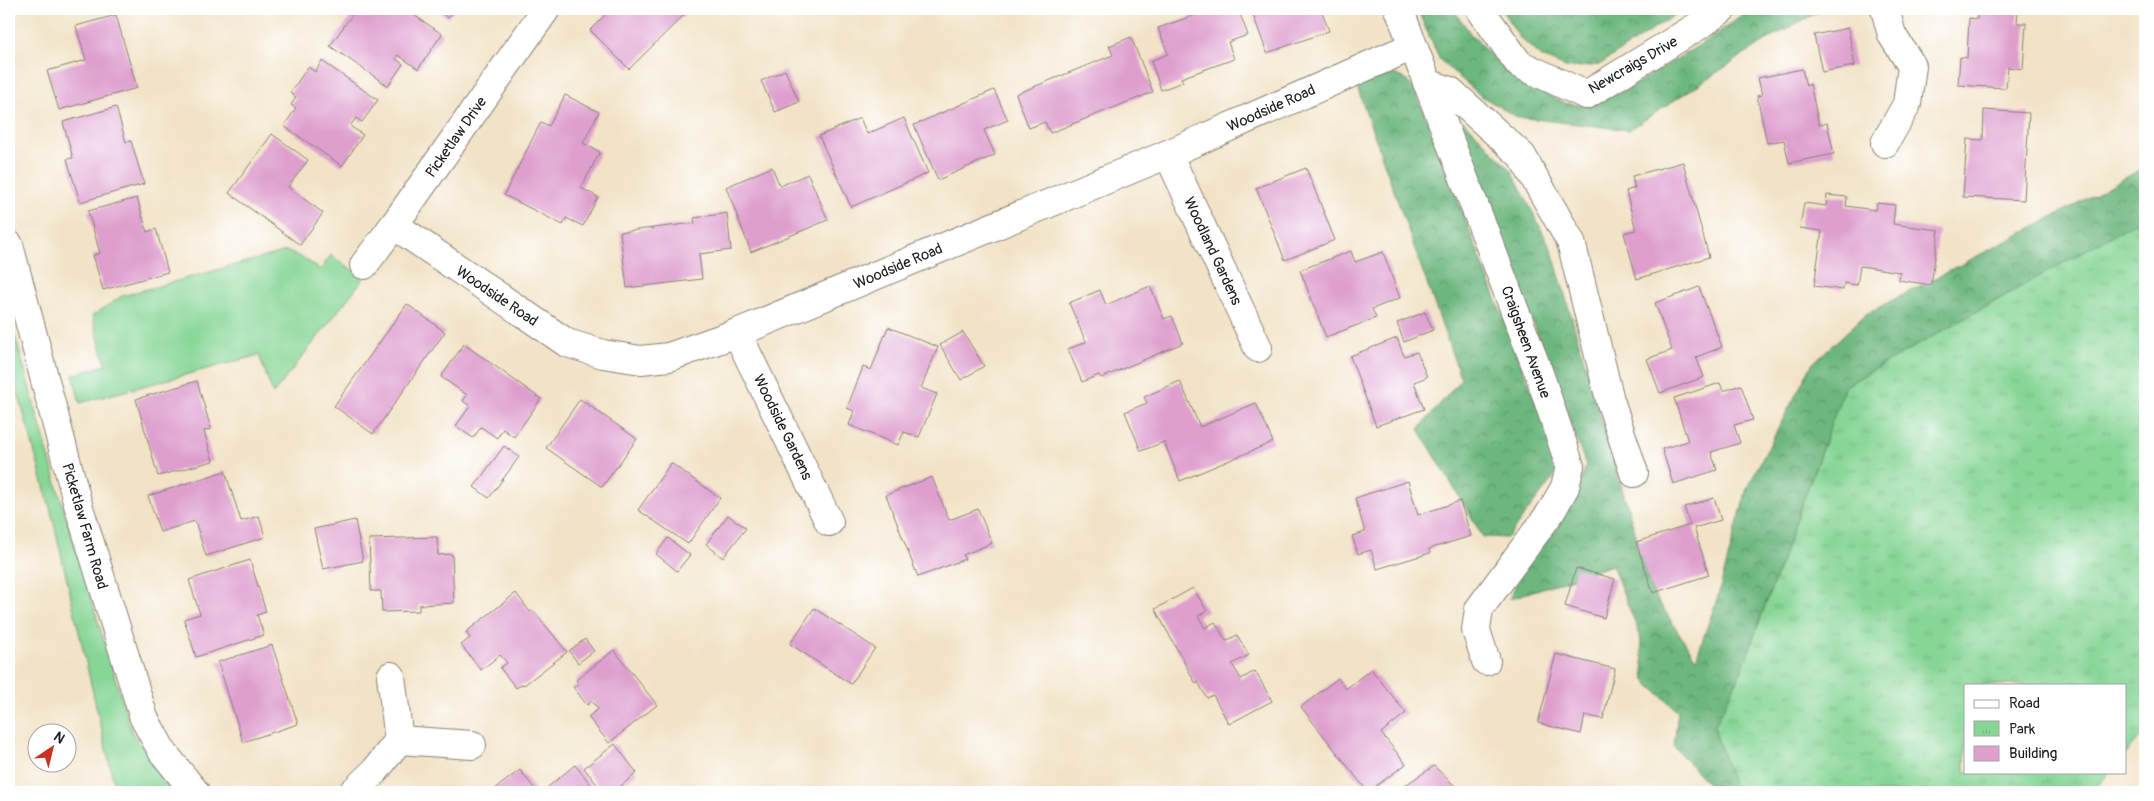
<svg xmlns="http://www.w3.org/2000/svg" width="2154" height="801" viewBox="0 0 2154 801" font-family="Pangolin,sans-serif">
  <style>
    .green { fill: #87d696; stroke: #527959 }
    .forest { fill: url(#forest-crowns); stroke: #446a4e }
    .park { fill: url(#park-tufts); stroke: #527959 }
    .building { fill: #de9fcf }
    .lines { fill: none; stroke-linecap: round; stroke-linejoin: round }
    .minor-casing { stroke: #878072; stroke-width: 30 }
    .minor { stroke: #fff; stroke-width: 28 }
    .labels { text-anchor: middle; stroke-width: 4.5; stroke-linejoin: round; paint-order: stroke }
    .street-label { font-size: 15px; fill: #1c1c1c; stroke: #fff }
  </style>
  <defs>
    <pattern id="forest-crowns" width="20" height="18" patternUnits="userSpaceOnUse" patternTransform="scale(1.25)"><rect width="20" height="18" fill="#6db77f"/><path d="M2 6a3 3 0 1 1 6 0M12 15a3 3 0 1 1 6 0" fill="none" stroke="#599467"/></pattern>
    <pattern id="park-tufts" width="24" height="20" patternUnits="userSpaceOnUse" patternTransform="scale(1.25)"><rect width="24" height="20" fill="#87d696"/><path d="M3 7l-1-3M5 7V3M7 7l1-3M15 17l-1-3M17 17v-4M19 17l1-3" fill="none" stroke="#74b781"/></pattern>
  </defs>
  <rect width="100%" height="100%" fill="#fff"/>
  <filter id="ink" filterUnits="userSpaceOnUse"><feTurbulence type="fractalNoise" baseFrequency=".02" numOctaves="2"/><feDisplacementMap in="SourceGraphic" scale="10" xChannelSelector="R" yChannelSelector="G"/><feConvolveMatrix kernelMatrix="1 2 1 2 8 2 1 2 1" color-interpolation-filters="sRGB"/></filter>
  <filter id="wash" filterUnits="userSpaceOnUse"><feTurbulence type="fractalNoise" baseFrequency=".0096" numOctaves="4" result="noise"/><feDisplacementMap in="SourceGraphic" scale="20" xChannelSelector="R" yChannelSelector="G"/><feGaussianBlur stdDeviation="1.12" result="paint"/><feColorMatrix in="noise" values="0 0 0 0 0 0 0 0 0 0 0 0 0 0 0 0 0 1.4 0 .05"/><feComposite in="paint" operator="in"/></filter>
  <g filter="url(#wash)">
    <rect width="100%" height="100%" fill="#f2e3c7"/>
    <g class="green">
      <polygon points="286,251 305,259 320,270 331,255 364,278 273,394 259,355 80,403 73,375 106,365 92,316 122,296"/>
      <polygon points="9,315 66,517 132,733 174,792 116,792 52,515 9,360"/>
    </g>
    <g class="forest">
      <polygon points="1417,9 1453,9 1470,33 1512,78 1565,103 1589,106 1626,90 1711,38 1751,9 1823,9 1765,41 1629,130 1517,117 1481,96 1440,60"/>
      <polygon points="1501,9 1684,9 1599,65 1568,68 1542,57 1520,38"/>
      <polygon points="1393,74 1404,78 1415,90 1560,464 1554,477 1507,538 1483,537 1419,429 1461,379 1356,84"/>
      <polygon points="1457,120 1464,121 1512,171 1552,251 1653,593 1696,659 1718,596 1747,488 1812,364 1866,314 2064,211 2145,167 2145,217 1845,386 1742,670 1714,728 1736,792 1716,792 1674,747 1678,711 1645,681 1640,635 1612,565 1509,599 1526,565 1580,484 1586,465"/>
    </g>
    <polygon class="park" points="2145,217 2145,732 2125,755 2125,685 1965,685 1965,772 2110,772 2092,792 1736,792 1714,728 1742,670 1845,386"/>
    <g id="blocks">
      <g class="building">
        <polygon points="356,9 405,9 442,34 418,69 398,55 395,58 403,64 388,86 330,46"/>
        <polygon points="435,9 455,9 448,18"/>
        <polygon points="611,9 690,9 629,69 590,30"/>
        <polygon points="1212,9 1238,9 1248,35 1228,42 1234,59 1181,78 1183,82 1161,90 1151,61 1168,54 1158,28"/>
        <polygon points="1251,9 1321,9 1329,31 1267,53"/>
        <polygon points="1978,9 2018,9 2017,23 2026,23 2023,69 2008,67 2006,88 1958,85 1960,57 1967,58 1969,18 1977,19"/>
        <polygon points="116,15 137,88 59,110 47,71 86,60 76,26"/>
        <polygon points="1848,28 1855,66 1822,72 1814,35"/>
        <polygon points="1131,37 1153,92 1050,133 1045,122 1029,128 1016,94 1113,55 1109,46"/>
        <polygon points="322,61 378,100 362,122 356,118 350,126 363,135 342,166 284,126 296,108 291,105 296,97 290,93 308,67 315,72"/>
        <polygon points="1802,69 1806,86 1810,84 1819,125 1827,123 1834,154 1789,163 1784,140 1767,143 1757,96 1762,95 1758,78"/>
        <polygon points="785,70 799,102 775,112 761,81"/>
        <polygon points="994,90 1008,120 984,130 995,155 938,180 914,125"/>
        <polygon points="565,95 599,112 583,143 600,152 581,188 598,197 583,226 566,218 563,225 504,195 541,122 549,126"/>
        <polygon points="116,107 126,142 131,141 144,184 80,202 67,159 73,158 63,122"/>
        <polygon points="1984,110 2029,113 2024,200 1963,197 1967,139 1983,140"/>
        <polygon points="860,118 867,134 904,118 928,173 851,207 819,136"/>
        <polygon points="272,134 308,160 288,187 323,213 300,245 229,193"/>
        <polygon points="1683,162 1709,257 1637,279 1624,233 1636,230 1626,191 1635,188 1632,176"/>
        <polygon points="772,167 780,186 808,174 828,220 751,252 726,187"/>
        <polygon points="1306,168 1335,240 1285,260 1256,188"/>
        <polygon points="1827,195 1847,197 1846,206 1875,210 1877,203 1895,205 1893,224 1939,230 1931,285 1899,280 1900,272 1860,266 1857,285 1844,283 1843,290 1814,286 1822,231 1800,228 1804,203 1826,206"/>
        <polygon points="137,198 147,232 156,229 168,272 103,290 93,255 100,253 88,211"/>
        <polygon points="727,213 731,250 699,254 702,279 627,288 620,232 695,223 694,218"/>
        <polygon points="1351,251 1355,262 1383,252 1400,298 1372,309 1376,318 1326,337 1300,270"/>
        <polygon points="1150,286 1164,319 1172,316 1183,343 1101,378 1099,375 1082,382 1068,349 1086,342 1069,303 1100,290 1106,305"/>
        <polygon points="1699,287 1722,347 1696,357 1704,377 1660,393 1647,359 1672,350 1655,303"/>
        <polygon points="407,304 445,332 373,434 334,406"/>
        <polygon points="1425,312 1433,330 1404,342 1397,323"/>
        <polygon points="888,327 938,347 921,388 937,394 919,437 904,432 898,445 849,425 854,411 847,408 863,367 871,370"/>
        <polygon points="963,332 984,366 961,380 940,345"/>
        <polygon points="1397,338 1404,356 1417,352 1427,377 1414,382 1424,409 1376,426 1350,356"/>
        <polygon points="464,344 541,399 514,437 503,429 497,438 481,427 473,438 456,426 470,406 463,401 467,395 441,377"/>
        <polygon points="197,381 211,429 204,431 213,461 158,476 136,399"/>
        <polygon points="1180,381 1200,427 1256,403 1273,442 1180,481 1164,442 1141,451 1125,412 1147,403 1144,397"/>
        <polygon points="1720,383 1723,391 1741,385 1753,420 1734,425 1740,443 1711,452 1717,470 1673,484 1662,449 1688,441 1674,398"/>
        <polygon points="580,399 637,439 602,487 546,448"/>
        <polygon points="504,446 519,457 489,498 474,487"/>
        <polygon points="671,463 720,498 688,544 638,510"/>
        <polygon points="225,471 241,521 259,516 265,537 206,556 195,521 160,532 148,496"/>
        <polygon points="932,477 949,520 978,509 992,543 963,555 965,559 918,577 886,495"/>
        <polygon points="1408,481 1418,515 1460,501 1471,536 1429,549 1430,553 1377,569 1371,550 1358,554 1352,536 1365,532 1355,498"/>
        <polygon points="1714,498 1721,520 1694,528 1709,575 1653,593 1636,542 1690,525 1684,507"/>
        <polygon points="728,515 746,528 723,558 706,544"/>
        <polygon points="355,520 363,561 323,569 314,529"/>
        <polygon points="437,537 438,555 452,554 454,603 419,605 419,611 382,612 381,591 371,591 369,539"/>
        <polygon points="668,538 690,555 677,571 656,554"/>
        <polygon points="250,560 266,612 257,615 264,635 196,657 184,619 200,614 189,580"/>
        <polygon points="1576,568 1615,579 1604,618 1565,606"/>
        <polygon points="1193,588 1207,611 1198,616 1205,628 1215,622 1226,641 1237,635 1249,655 1232,664 1241,679 1255,671 1272,701 1229,724 1213,695 1207,698 1198,682 1196,684 1155,609"/>
        <polygon points="516,593 530,612 533,610 567,652 524,685 523,684 516,688 500,668 507,663 500,655 481,670 461,645 470,638 466,632"/>
        <polygon points="814,608 875,648 851,684 790,644"/>
        <polygon points="585,639 594,651 578,663 569,651"/>
        <polygon points="272,645 298,724 243,742 218,662"/>
        <polygon points="614,650 657,705 609,743 588,717 598,709 592,701 587,705 573,687 579,684 576,680"/>
        <polygon points="1556,654 1615,669 1603,719 1585,715 1581,734 1538,723"/>
        <polygon points="1371,669 1406,713 1381,733 1406,764 1368,792 1301,707 1338,678 1346,689"/>
        <polygon points="615,744 637,773 613,792 603,792 584,768"/>
        <polygon points="575,765 597,792 544,792 543,791"/>
        <polygon points="1434,766 1461,792 1464,790 1466,792 1395,792"/>
        <polygon points="520,770 537,792 498,792 495,789"/>
      </g>
    </g>
  </g>
  <g filter="url(#ink)">
    <use href="#blocks" fill-opacity="0" stroke="#878072" stroke-width="1"/>
    <g class="lines">
      <g class="minor-casing">
        <g id="minor">
          <polyline points="1399,9 1540,376 1570,466 1565,487 1551,512 1479,609 1476,630 1486,661"/>
          <polyline points="1480,9 1519,64 1586,95 1703,23 1722,9"/>
          <polyline points="1885,9 1892,35 1912,66 1907,104 1885,143"/>
          <polyline points="1427,83 1450,91 1522,156 1571,242 1610,400 1634,473"/>
          <polyline points="1168,154 1258,348"/>
          <polyline points="394,225 567,343 603,354 641,360 669,357 737,333 1168,154 1413,46"/>
          <polyline points="9,245 77,501 144,718 162,751 195,792"/>
          <polyline points="364,265 394,225 546,9"/>
          <polyline points="737,333 829,522"/>
          <polyline points="399,740 472,745"/>
          <polyline points="353,792 375,771 399,740 391,676"/>
        </g>
      </g>
      <use href="#minor" class="minor"/>
    </g>
  </g>
  <g class="labels">
    <g class="street-label">
      <text transform="translate(1633 65) rotate(-30)" y="5">Newcraigs Drive</text>
      <text transform="translate(1271 108) rotate(-24)" y="5">Woodside Road</text>
      <text transform="translate(456 137) rotate(-55)" y="5">Picketlaw Drive</text>
      <text transform="translate(1213 251) rotate(65)" y="5">Woodland Gardens</text>
      <text transform="translate(898 266) rotate(-23)" y="5">Woodside Road</text>
      <text transform="translate(497 296) rotate(34)" y="5">Woodside Road</text>
      <text transform="translate(1526 342) rotate(70)" y="5">Craigsheen Avenue</text>
      <text transform="translate(783 427) rotate(64)" y="5">Woodside Gardens</text>
      <text transform="translate(85 526) rotate(74)" y="5">Picketlaw Farm Road</text>
    </g>
  </g>
  <rect width="2154" height="801" fill="none" stroke="#fff" stroke-width="30"/>
  <rect x="1964" y="684" width="162" height="90" fill="#ffffff" stroke="#a4a4a4"/>
  <rect x="1974" y="700" width="25" height="8" fill="#ffffff" stroke="#a4a4a4"/>
  <text x="2009" y="708" font-size="15" fill="#1c1c1c">Road</text>
  <rect x="1974" y="721" width="25" height="15" fill="url(#park-tufts)" stroke="#a4a4a4"/>
  <text x="2009" y="734" font-size="15" fill="#1c1c1c">Park</text>
  <rect x="1974" y="746" width="25" height="15" fill="#de9fcf" stroke="#a4a4a4"/>
  <text x="2009" y="758" font-size="15" fill="#1c1c1c">Building</text>
  <g transform="translate(52 748) rotate(35)"><circle r="24" fill="#ffffff" stroke="#a4a4a4"/>
  <path d="M0-4L9 19L0 12L-9 19Z" fill="#c8321e"/>
  <text y="-8" font-size="14" font-weight="bold" text-anchor="middle" fill="#1c1c1c">N</text>
  </g>
</svg>
